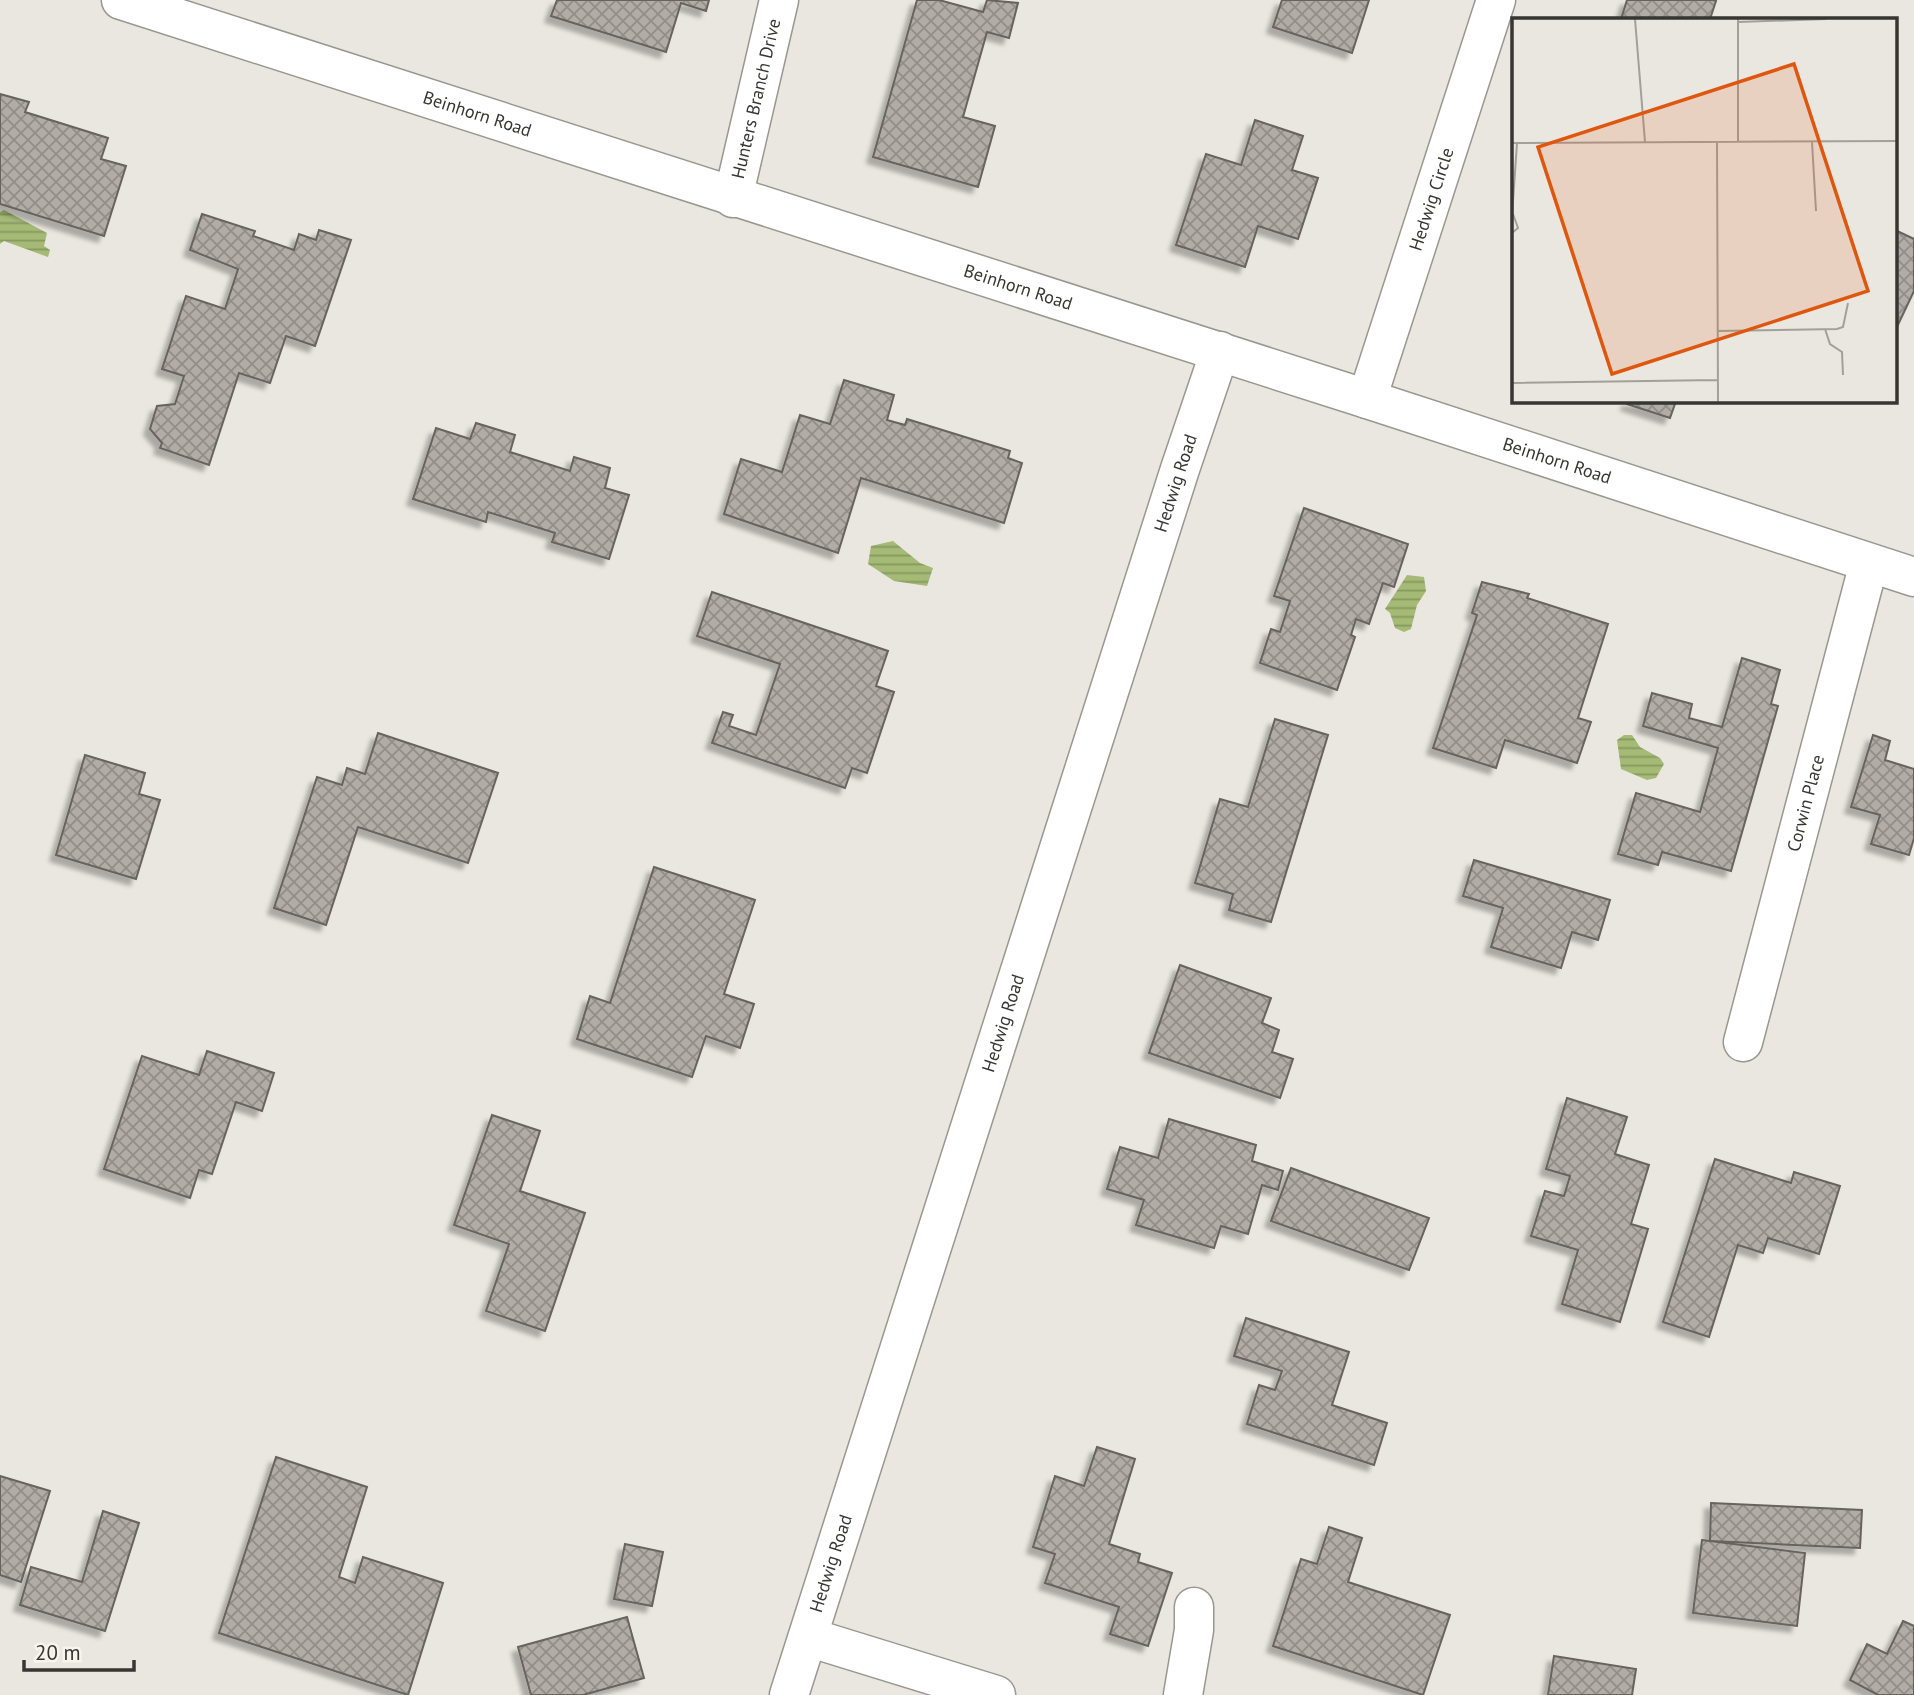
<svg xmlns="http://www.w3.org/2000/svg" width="1914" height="1695" viewBox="0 0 1914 1695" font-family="'PT Sans',sans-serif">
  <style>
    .water { fill: url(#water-rules) }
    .building { fill: url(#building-cross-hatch); stroke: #68635e; stroke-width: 2; filter: url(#shadow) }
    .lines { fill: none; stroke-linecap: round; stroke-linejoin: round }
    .minor-casing { stroke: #9a9791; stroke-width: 41 }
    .minor { stroke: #fff; stroke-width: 38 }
    .labels { text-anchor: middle; stroke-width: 6; stroke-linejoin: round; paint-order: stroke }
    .street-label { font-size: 18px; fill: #373633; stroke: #f7f4ed }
    .inset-road { fill: none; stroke: #a2a09b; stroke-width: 2 }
    .view { fill: #df570e; fill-opacity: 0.15; stroke: #df570e; stroke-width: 3.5 }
    .inset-edge { fill: none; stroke: #373633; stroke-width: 3.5 }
  </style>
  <defs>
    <pattern id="water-rules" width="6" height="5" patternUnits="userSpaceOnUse" patternTransform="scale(1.75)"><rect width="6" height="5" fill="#a4ba75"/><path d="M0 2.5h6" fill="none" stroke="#869861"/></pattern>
    <pattern id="building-cross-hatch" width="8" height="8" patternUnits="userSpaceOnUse" patternTransform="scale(1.75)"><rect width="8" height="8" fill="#b2aca7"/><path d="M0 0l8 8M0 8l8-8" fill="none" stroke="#928d89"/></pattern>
    <filter id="shadow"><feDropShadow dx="-6" dy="6" stdDeviation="2" flood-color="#0004"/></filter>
  </defs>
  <rect width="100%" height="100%" fill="#eae7e0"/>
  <g class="water">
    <polygon points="4,210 47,233 44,246 50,250 48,257 4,241 0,244 0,212"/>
    <polygon points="893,541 920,563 933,568 927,586 894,581 868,564 871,546"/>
    <polygon points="1407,575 1424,577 1426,591 1417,605 1411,629 1404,632 1395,628 1390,613 1385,609"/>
    <polygon points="1624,735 1632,735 1640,747 1660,758 1664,764 1656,778 1647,780 1621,769 1617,740"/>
  </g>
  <g class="building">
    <polygon points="557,0 709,0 706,11 681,3 666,52 551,16"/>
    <polygon points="917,0 939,0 983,12 987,0 1018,3 1009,38 987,32 963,117 995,126 978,187 873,157"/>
    <polygon points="1282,0 1369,0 1352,53 1273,27"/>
    <polygon points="1627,0 1713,0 1716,1 1710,19 1621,19"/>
    <polygon points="0,94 29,102 25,112 108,138 101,159 126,166 104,236 0,204"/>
    <polygon points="1255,120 1303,136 1292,170 1318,178 1298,239 1258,226 1245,267 1176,245 1206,154 1241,165"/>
    <polygon points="202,214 255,231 253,236 294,250 299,234 316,240 319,230 351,240 315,346 286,336 270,383 239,373 209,465 160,448 162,443 150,429 157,406 175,404 184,376 162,369 186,296 225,309 238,269 190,250"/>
    <polygon points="1895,230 1914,239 1914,291 1895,331"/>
    <polygon points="844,380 894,395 887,420 905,425 907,419 1010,451 1008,458 1022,463 1004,523 861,478 838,553 724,514 741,459 782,472 800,415 830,424"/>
    <polygon points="1628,401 1676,401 1670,418 1627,404"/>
    <polygon points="476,423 515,435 510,452 570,471 574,457 610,468 605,488 629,495 609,559 552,542 555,533 488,512 486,522 413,499 436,428 470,439"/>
    <polygon points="1304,508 1408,544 1394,587 1383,583 1369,624 1356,619 1351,635 1355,637 1337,690 1260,663 1271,629 1280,632 1290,601 1274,596"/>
    <polygon points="1482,582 1529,594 1527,598 1608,624 1578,718 1591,722 1577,763 1505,740 1496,768 1433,748 1477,615 1472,613"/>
    <polygon points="712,592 888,651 876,686 894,692 867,773 852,768 845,788 712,743 723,712 733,715 729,726 756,735 780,664 697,636"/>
    <polygon points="1742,658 1780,670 1771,704 1778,706 1731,871 1662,852 1658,865 1618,854 1636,793 1700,812 1718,748 1643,726 1652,693 1692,704 1689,718 1722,727"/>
    <polygon points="1275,719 1328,735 1271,922 1229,910 1233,894 1195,883 1220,799 1248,807"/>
    <polygon points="378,733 498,773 468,863 358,827 326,925 274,908 317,777 342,785 347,768 365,774"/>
    <polygon points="1873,735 1890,741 1885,760 1914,769 1914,838 1909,855 1871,844 1880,815 1851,807"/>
    <polygon points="85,755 145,773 139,794 160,800 136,879 56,855"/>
    <polygon points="1474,860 1610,900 1598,940 1572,932 1561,968 1491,947 1503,908 1463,896"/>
    <polygon points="654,867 755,900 724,994 754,1004 740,1048 706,1036 692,1077 577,1039 590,996 610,1003"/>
    <polygon points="1180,965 1271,998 1262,1023 1279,1030 1272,1052 1293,1059 1280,1098 1149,1053"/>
    <polygon points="207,1051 274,1073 262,1111 236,1102 212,1174 199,1170 190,1198 104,1169 142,1056 199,1075"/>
    <polygon points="1567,1098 1627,1117 1615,1154 1649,1165 1631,1224 1648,1229 1620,1322 1562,1304 1578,1250 1531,1236 1545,1191 1564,1196 1570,1176 1546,1169"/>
    <polygon points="492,1115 540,1131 520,1191 585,1213 545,1331 486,1311 509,1244 454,1225"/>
    <polygon points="1169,1119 1256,1145 1252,1161 1283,1171 1278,1190 1262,1185 1248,1234 1221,1226 1214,1248 1136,1225 1144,1200 1107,1189 1120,1147 1158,1158"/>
    <polygon points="1715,1159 1791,1183 1794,1172 1840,1186 1819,1254 1768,1238 1763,1253 1738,1245 1709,1337 1663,1322"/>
    <polygon points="1291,1168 1429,1218 1409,1270 1271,1221"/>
    <polygon points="1246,1318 1349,1352 1332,1405 1387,1423 1374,1465 1247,1424 1259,1385 1275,1390 1282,1371 1234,1356"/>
    <polygon points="1097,1447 1135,1459 1109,1544 1140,1554 1138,1562 1172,1573 1148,1646 1110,1634 1119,1607 1045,1583 1055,1554 1033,1547 1055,1476 1084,1486"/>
    <polygon points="276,1457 367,1487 339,1577 355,1583 363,1557 443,1583 408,1695 219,1633"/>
    <polygon points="0,1476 50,1491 21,1582 0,1575"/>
    <polygon points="1711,1503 1862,1510 1860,1548 1710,1541"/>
    <polygon points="103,1511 139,1523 105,1631 20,1605 31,1567 82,1582"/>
    <polygon points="1329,1527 1362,1538 1348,1582 1450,1615 1423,1695 1273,1646 1301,1559 1317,1564"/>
    <polygon points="1702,1540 1805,1553 1797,1626 1693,1613"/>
    <polygon points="625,1544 663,1552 652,1606 614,1599"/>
    <polygon points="627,1617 644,1678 583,1695 531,1695 518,1647"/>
    <polygon points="1903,1621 1914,1626 1914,1695 1878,1695 1850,1680 1867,1644 1887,1654"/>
    <polygon points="1554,1656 1636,1669 1632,1695 1548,1695"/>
  </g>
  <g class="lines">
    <g class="minor-casing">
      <g id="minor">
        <path id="s1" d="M 121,0 L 1367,399 L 1914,577"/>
        <path id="s2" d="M 733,198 L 779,0"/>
        <path id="s3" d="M 1367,399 L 1496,0"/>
        <path id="s4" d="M 1743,1042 L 1869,563"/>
        <polyline points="808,1637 996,1695"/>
        <path id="s5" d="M 789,1695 L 1180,469 L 1220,351"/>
        <polyline points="1183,1695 1194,1630 1194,1607"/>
      </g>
    </g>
    <use href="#minor" class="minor"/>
  </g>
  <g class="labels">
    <g class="street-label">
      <text dy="6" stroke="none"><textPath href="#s2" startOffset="102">Hunters Branch Drive</textPath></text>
      <text dy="6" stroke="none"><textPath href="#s1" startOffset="374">Beinhorn Road</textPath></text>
      <text dy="6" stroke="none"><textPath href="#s3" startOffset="210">Hedwig Circle</textPath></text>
      <text dy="6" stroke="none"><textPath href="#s1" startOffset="942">Beinhorn Road</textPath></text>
      <text dy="6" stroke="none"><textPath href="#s1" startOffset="1508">Beinhorn Road</textPath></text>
      <text dy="6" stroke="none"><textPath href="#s5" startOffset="1272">Hedwig Road</textPath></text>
      <text dy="6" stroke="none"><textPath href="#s4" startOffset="247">Corwin Place</textPath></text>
      <text dy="6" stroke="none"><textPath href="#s5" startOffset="705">Hedwig Road</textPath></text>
      <text dy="6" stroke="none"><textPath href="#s5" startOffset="138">Hedwig Road</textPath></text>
    </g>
  </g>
  <g transform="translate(1512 18)">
    <rect width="385" height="385" fill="#eae7e0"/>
    <path class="inset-road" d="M 123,1 L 133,124M 226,1 L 226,123M 226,4 L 314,1M 205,123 L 206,384M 300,124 L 304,193M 0,125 L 385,123M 0,198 L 5,125M 0,215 L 6,210 L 1,196M 313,311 L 318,326 L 330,334 L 331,357M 205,313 L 325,311 L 331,309 L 336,285M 0,365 L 205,362"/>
    <path class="view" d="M 282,46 L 356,273 L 100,356 L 26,129 Z"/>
    <rect width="385" height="385" class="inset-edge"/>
  </g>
  <path d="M24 1660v10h110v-10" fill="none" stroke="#373633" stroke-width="3.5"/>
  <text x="35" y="1660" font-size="21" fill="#373633" stroke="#f7f4ed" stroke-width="5" paint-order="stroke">20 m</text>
</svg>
